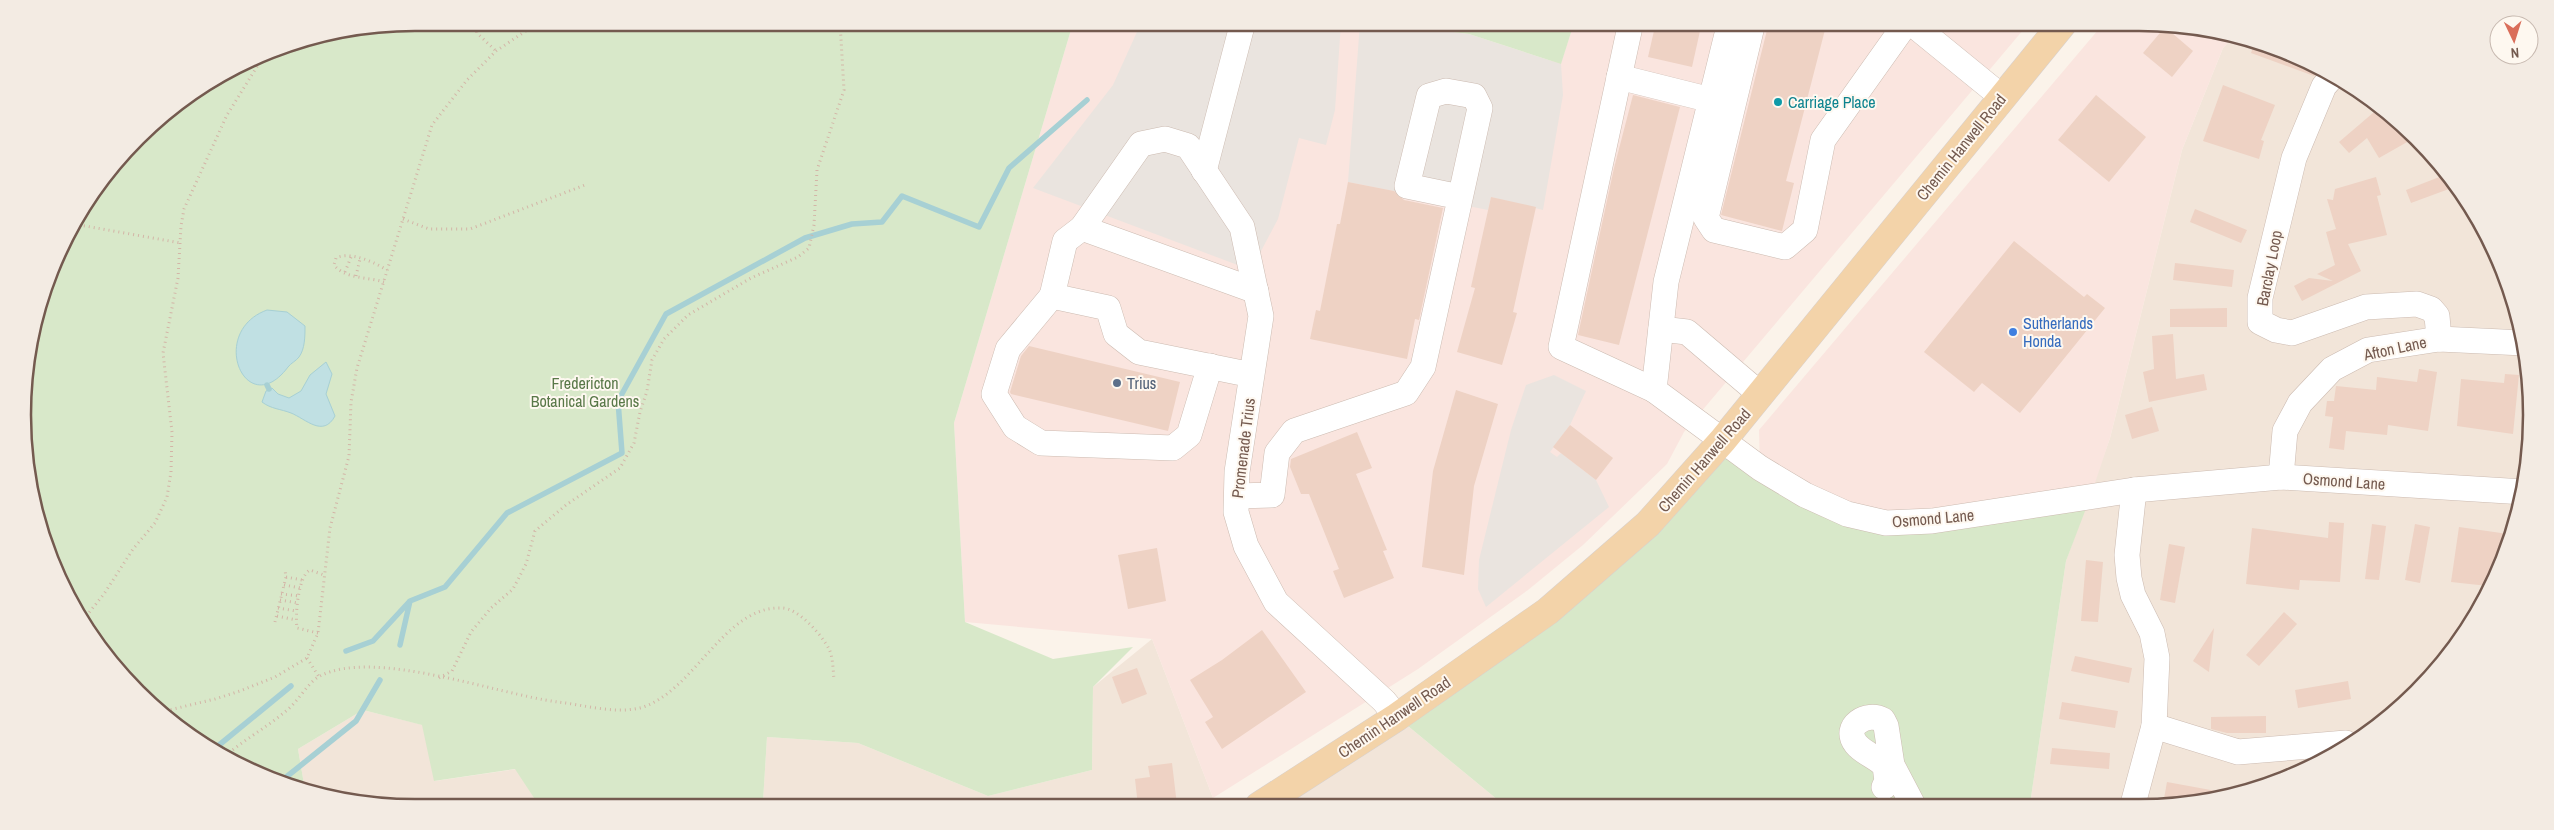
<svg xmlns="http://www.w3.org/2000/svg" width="2554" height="830" viewBox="0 0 2554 830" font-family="'Archivo Narrow',sans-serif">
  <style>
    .residential { fill: #f2e5d9 }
    .commercial { fill: #fae5df }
    .industrial { fill: #eae4df }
    .green { fill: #d8e8c9 }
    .water { fill: #c0e0e3; stroke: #a7d0d4 }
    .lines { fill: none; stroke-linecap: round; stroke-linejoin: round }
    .stream { stroke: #a7d0d4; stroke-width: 5.5 }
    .building { fill: #eed2c4 }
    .minor-casing { stroke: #ccbbb1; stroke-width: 26 }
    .major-casing { stroke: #d8d1ce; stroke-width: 29 }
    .path { stroke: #d3b5a7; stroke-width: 3; stroke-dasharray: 1 4; stroke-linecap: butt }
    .minor { stroke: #fff; stroke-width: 25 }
    .major { stroke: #f3d3a9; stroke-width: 28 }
    .culture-dot { fill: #0f9aa8; stroke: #fef8f0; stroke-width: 2 }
    .shop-dot { fill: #3f7fe0; stroke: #fef8f0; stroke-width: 2 }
    .service-dot { fill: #5c6f8a; stroke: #fef8f0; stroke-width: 2 }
    .labels { text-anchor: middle; stroke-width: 4; stroke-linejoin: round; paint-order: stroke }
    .culture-label { font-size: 16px; fill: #0d838f; stroke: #fef8f0; text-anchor: start }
    .street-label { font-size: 16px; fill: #745a4f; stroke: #fef8f0 }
    .shop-label { font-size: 16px; fill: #366cbe; stroke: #fef8f0; text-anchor: start }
    .park-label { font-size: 16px; fill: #597848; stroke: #fef8f0 }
    .service-label { font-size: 16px; fill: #4e5e75; stroke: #fef8f0; text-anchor: start }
    .rim { fill: none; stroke: #745a4f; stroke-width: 2.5 }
  </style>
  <rect width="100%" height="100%" fill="#fbf3ea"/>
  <g class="residential">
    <polygon points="2234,36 2289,52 2357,89 2417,138 2466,197 2502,265 2524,339 2531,415 2524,492 2479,611 2416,693 2313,767 2191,804 2030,804 2066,561 2110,438 2182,150 2223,48"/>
    <polygon points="1152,639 1213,798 1214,806 752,807 763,802 767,737 858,743 988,796 1092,770 1093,687"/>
    <polygon points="363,710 423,725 435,781 516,769 540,807 415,807 338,800 305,790 298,749"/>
    <polygon points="1397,717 1504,805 1259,806"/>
  </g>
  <g class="commercial">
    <polygon points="1073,23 1380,23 1561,63 1574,23 2029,23 1684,432 1667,464 1583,545 1528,590 1418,669 1213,798 1152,639 965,622 954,423"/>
    <polygon points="2104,23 2139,23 2216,30 2234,36 2223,48 2182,150 2110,438 2090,498 1886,523 1760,468 1759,430"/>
  </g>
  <g class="industrial">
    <polygon points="1141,23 1341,23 1335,110 1326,145 1299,138 1278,219 1251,270 1033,188 1113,85"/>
    <polygon points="1360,23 1380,23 1469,34 1561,64 1563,95 1543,210 1491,197 1488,210 1348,182"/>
    <polygon points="1554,375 1586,391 1570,425 1550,452 1557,457 1561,453 1596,480 1609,507 1486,607 1478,589 1479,560 1511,430 1526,385"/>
  </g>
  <g class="green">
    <polygon points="415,22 1073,23 954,423 965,622 1053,659 1133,647 1093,687 1092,770 988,796 858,743 767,737 763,802 752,807 540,807 515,769 434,781 422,725 363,710 298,749 305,790 265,778 197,741 137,692 89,633 36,516 23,441 26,364 63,241 104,176 156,120 265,52 339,30"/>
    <polygon points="1380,23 1574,22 1574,23 1561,64 1469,34"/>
    <polygon points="1723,440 1886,523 2090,498 2066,561 2030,804 1504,805 1397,717 1548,611"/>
  </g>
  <g class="water">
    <path d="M 267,310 L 287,312 L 305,326 C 305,336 305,349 299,357 C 296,361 291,363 288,367 C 246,423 207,332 267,310 Z"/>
    <path d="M 326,362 L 332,374 L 326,394 L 335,416 C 323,438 306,419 291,413 C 281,409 271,409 262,402 L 266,391 L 272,388 L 278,394 L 289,398 L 301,391 L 310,375 Z"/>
  </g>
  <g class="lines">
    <g class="stream">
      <polyline points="267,385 269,389"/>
      <polyline points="400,645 410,601 445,587 507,513 622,453 618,401 666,314 805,238 852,224 882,222 902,196 979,227 1009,168 1087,100"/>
      <polyline points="346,651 373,641 409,602"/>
      <polyline points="213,750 291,686"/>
      <polyline points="280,782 356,721 380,680"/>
    </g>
  </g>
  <g class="building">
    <polygon points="1656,22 1702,22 1692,67 1648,57"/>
    <polygon points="1769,22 1827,22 1786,181 1794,183 1782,231 1721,215"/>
    <polygon points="2165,27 2193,51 2172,77 2143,53"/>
    <polygon points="2255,42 2289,52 2320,69 2314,76 2251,53"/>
    <polygon points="2223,85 2275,105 2261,140 2264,141 2259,159 2203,141"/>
    <polygon points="1633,95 1680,107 1619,345 1578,335 1614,168"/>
    <polygon points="2096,95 2146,137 2109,182 2058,140"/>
    <polygon points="2380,107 2398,126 2401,124 2416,137 2379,158 2367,138 2349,153 2339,142"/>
    <polygon points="2447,174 2457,186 2411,203 2406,190"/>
    <polygon points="2376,177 2381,195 2377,196 2387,235 2348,244 2361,271 2302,301 2294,286 2309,278 2333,281 2317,274 2335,265 2326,232 2336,229 2327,199 2333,200 2335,189"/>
    <polygon points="1348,182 1394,191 1404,200 1443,208 1419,320 1415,319 1407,359 1310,339 1316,310 1320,311 1337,224 1340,224"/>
    <polygon points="1491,197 1536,207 1513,312 1517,313 1502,365 1457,352 1475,288 1471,287"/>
    <polygon points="2195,209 2247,230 2241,243 2190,222"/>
    <polygon points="2014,241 2084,297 2087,294 2105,308 2020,413 1982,383 1974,392 1924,352"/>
    <polygon points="2175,263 2234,270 2232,287 2173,280"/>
    <polygon points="2227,308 2227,327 2170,327 2170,309"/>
    <polygon points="2173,334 2176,379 2204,374 2207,390 2149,402 2143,372 2154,369 2152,336"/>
    <polygon points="1029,346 1180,382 1168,431 1011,394 1010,392 1021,356"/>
    <polygon points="2419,369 2437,372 2428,431 2388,425 2387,435 2346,431 2344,450 2329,448 2333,417 2325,416 2327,401 2334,401 2336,386 2376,390 2377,377 2417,382"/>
    <polygon points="2505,374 2519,375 2513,434 2457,426 2461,379 2504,383"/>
    <polygon points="1456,390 1498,404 1474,486 1464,575 1422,567 1433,471"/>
    <polygon points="2152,407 2159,431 2132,439 2125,415"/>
    <polygon points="1570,425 1613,458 1596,480 1553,447"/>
    <polygon points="1357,432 1372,468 1356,474 1387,550 1383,551 1394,578 1344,598 1333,571 1339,569 1309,494 1301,494 1290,467 1291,459"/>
    <polygon points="2329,522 2344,523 2340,582 2300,580 2299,590 2246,584 2252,528 2328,538"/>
    <polygon points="2372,524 2386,526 2379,580 2365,579"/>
    <polygon points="2415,524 2430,527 2420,583 2405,580"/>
    <polygon points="2459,527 2508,534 2488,586 2451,582"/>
    <polygon points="2169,544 2185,547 2175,603 2160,600"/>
    <polygon points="1157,548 1166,601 1128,609 1118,555"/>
    <polygon points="2086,560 2103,562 2098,622 2081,621"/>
    <polygon points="2284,612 2297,624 2259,666 2246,655"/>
    <polygon points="2214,628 2209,672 2193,661"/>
    <polygon points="1262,630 1306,692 1222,749 1205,722 1213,717 1190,680 1222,660"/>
    <polygon points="2075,656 2132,668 2129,683 2071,671"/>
    <polygon points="1137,668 1147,694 1122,704 1112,677"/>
    <polygon points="2348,681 2351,699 2298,708 2295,690"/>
    <polygon points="2062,702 2118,711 2115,728 2059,719"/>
    <polygon points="2266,716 2266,733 2227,733 2211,729 2211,717"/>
    <polygon points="2052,748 2110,753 2109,769 2050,764"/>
    <polygon points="1172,763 1177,805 1138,806 1135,779 1150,777 1148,766"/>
    <polygon points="2167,782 2227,793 2191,804 2163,804"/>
  </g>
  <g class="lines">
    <g class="minor-casing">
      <g id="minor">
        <polyline points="1631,22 1561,347 1654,390"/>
        <polyline points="1730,22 1666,282 1654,390 1760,468 1805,495 1847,514 1886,523 1932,521 2134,490 2281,477 2524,492"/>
        <polyline points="1753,22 1706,218 1714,230 1785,247 1805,230 1823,140 1907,22"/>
        <polyline points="1910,22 2002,97"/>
        <polyline points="2333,76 2324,86 2294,158 2260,298 2260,322 2276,330 2292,333 2366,307 2417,304 2431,309 2437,316 2439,339"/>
        <polyline points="1619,77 1711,100"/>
        <polyline points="1204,171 1243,22"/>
        <polyline points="1082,228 1256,291"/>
        <polyline points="1052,296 1008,349 994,394 1015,427 1041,443 1173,448 1189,435 1210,366"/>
        <polyline points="1661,329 1687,332 1760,394"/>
        <polyline points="1252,375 1139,352 1116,334 1108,308 1052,296 1065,241 1082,228 1141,144 1165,139 1188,146 1242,227 1261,316 1237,472 1236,512 1246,546 1276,602 1384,701 1397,717"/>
        <polyline points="2281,477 2285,431 2300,403 2332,369 2368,350 2439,339 2524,343"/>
        <polyline points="1237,496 1272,495 1277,453 1294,431 1406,393 1423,367 1480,108 1474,96 1446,91 1429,96 1407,186 1460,197"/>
        <polyline points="2154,726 2238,752 2346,743"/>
        <path d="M 1884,787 L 1887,781 L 1885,766 C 1877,757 1863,753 1856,744 C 1842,726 1867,711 1883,720 L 1886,726 L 1892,765 L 1913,805"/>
        <polyline points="2133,804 2154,726 2157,658 2152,633 2133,595 2129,578 2127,555 2134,490"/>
      </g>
    </g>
    <g class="major-casing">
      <polyline id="major" points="1259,806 1397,717 1548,611 1648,524 1723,440 2064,22"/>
    </g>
    <g class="path">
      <polyline points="474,22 477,33 496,51"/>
      <polyline points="403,219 429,229 470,229 585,185"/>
      <polyline points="74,224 181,243"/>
      <polyline points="345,272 351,257"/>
      <polyline points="356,276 360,259"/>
      <path d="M 384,282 C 368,277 345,279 334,265 L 336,258 C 350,251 374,262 387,270"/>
      <polyline points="286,577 302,580"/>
      <polyline points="284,585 301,588"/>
      <polyline points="281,594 300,596"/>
      <polyline points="280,600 298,603"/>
      <polyline points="278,608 296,611"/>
      <polyline points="277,616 296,620"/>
      <polyline points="83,620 104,594 133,549 155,523 167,497 171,472 172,432 163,353 178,278 181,226 184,209 227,115 266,52"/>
      <polyline points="275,622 286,577 285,570"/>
      <path d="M 318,633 L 297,628 C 295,616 298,576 310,570 L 324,575"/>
      <polyline points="307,658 319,677"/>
      <polyline points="439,678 452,671 471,632 491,608 513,589 526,564 535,531 566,505 620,468 634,443 640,412 647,391 652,360 664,339 688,315 751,278 798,257 809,248 814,225 817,170 844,90 840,22"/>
      <polyline points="161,712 215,699 240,691 275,677 307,658 318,633 330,528 349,456 351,402 357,368 432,125 467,80 496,51 539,22"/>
      <path d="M 225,756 C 244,740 267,727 286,711 C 298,702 307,683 320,676 C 374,648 496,694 558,702 C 584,705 614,714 640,708 C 694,693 724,605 782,608 C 798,608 822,635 829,649 C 833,657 833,670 834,679"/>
    </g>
    <use href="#minor" class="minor"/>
    <use href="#major" class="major"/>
  </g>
  <circle class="culture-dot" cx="1778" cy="102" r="5"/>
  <circle class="shop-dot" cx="2013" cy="332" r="5"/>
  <circle class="service-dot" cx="1117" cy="383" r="5"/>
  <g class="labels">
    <g class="culture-label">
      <text x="1788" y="108">Carriage Place</text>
    </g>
    <g class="street-label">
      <text transform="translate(1961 147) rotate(-51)" y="6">Chemin Hanwell Road</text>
      <text transform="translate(2269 268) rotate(-79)" y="6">Barclay Loop</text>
      <text transform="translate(2395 348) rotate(-12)" y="6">Afton Lane</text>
      <text transform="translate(1243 448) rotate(-83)" y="6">Promenade Trius</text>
      <text transform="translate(1704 460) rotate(-49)" y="6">Chemin Hanwell Road</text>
      <text transform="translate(2344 481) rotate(4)" y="6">Osmond Lane</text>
      <text transform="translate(1933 518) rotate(-5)" y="6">Osmond Lane</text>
      <text transform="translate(1394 717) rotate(-34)" y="6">Chemin Hanwell Road</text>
    </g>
    <g class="shop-label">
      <text x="2023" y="329">Sutherlands<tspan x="2023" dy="18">Honda</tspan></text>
    </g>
    <g class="park-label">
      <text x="585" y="389">Fredericton<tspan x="585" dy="18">Botanical Gardens</tspan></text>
    </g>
    <g class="service-label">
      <text x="1127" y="389">Trius</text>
    </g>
  </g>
  <path d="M0 0H2554V830H0ZM415 31H2139A384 384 0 0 1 2523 415V415A384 384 0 0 1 2139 799H415A384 384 0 0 1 31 415V415A384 384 0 0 1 415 31Z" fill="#f3ebe3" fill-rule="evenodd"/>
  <path class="rim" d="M415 31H2139A384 384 0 0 1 2523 415V415A384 384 0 0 1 2139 799H415A384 384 0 0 1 31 415V415A384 384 0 0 1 415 31Z"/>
  <g transform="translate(2514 40) rotate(176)"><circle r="24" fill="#fef8f0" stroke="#c7b9b0"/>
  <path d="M0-4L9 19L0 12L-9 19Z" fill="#da6e5a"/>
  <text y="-8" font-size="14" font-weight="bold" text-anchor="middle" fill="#745a4f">N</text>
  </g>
</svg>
